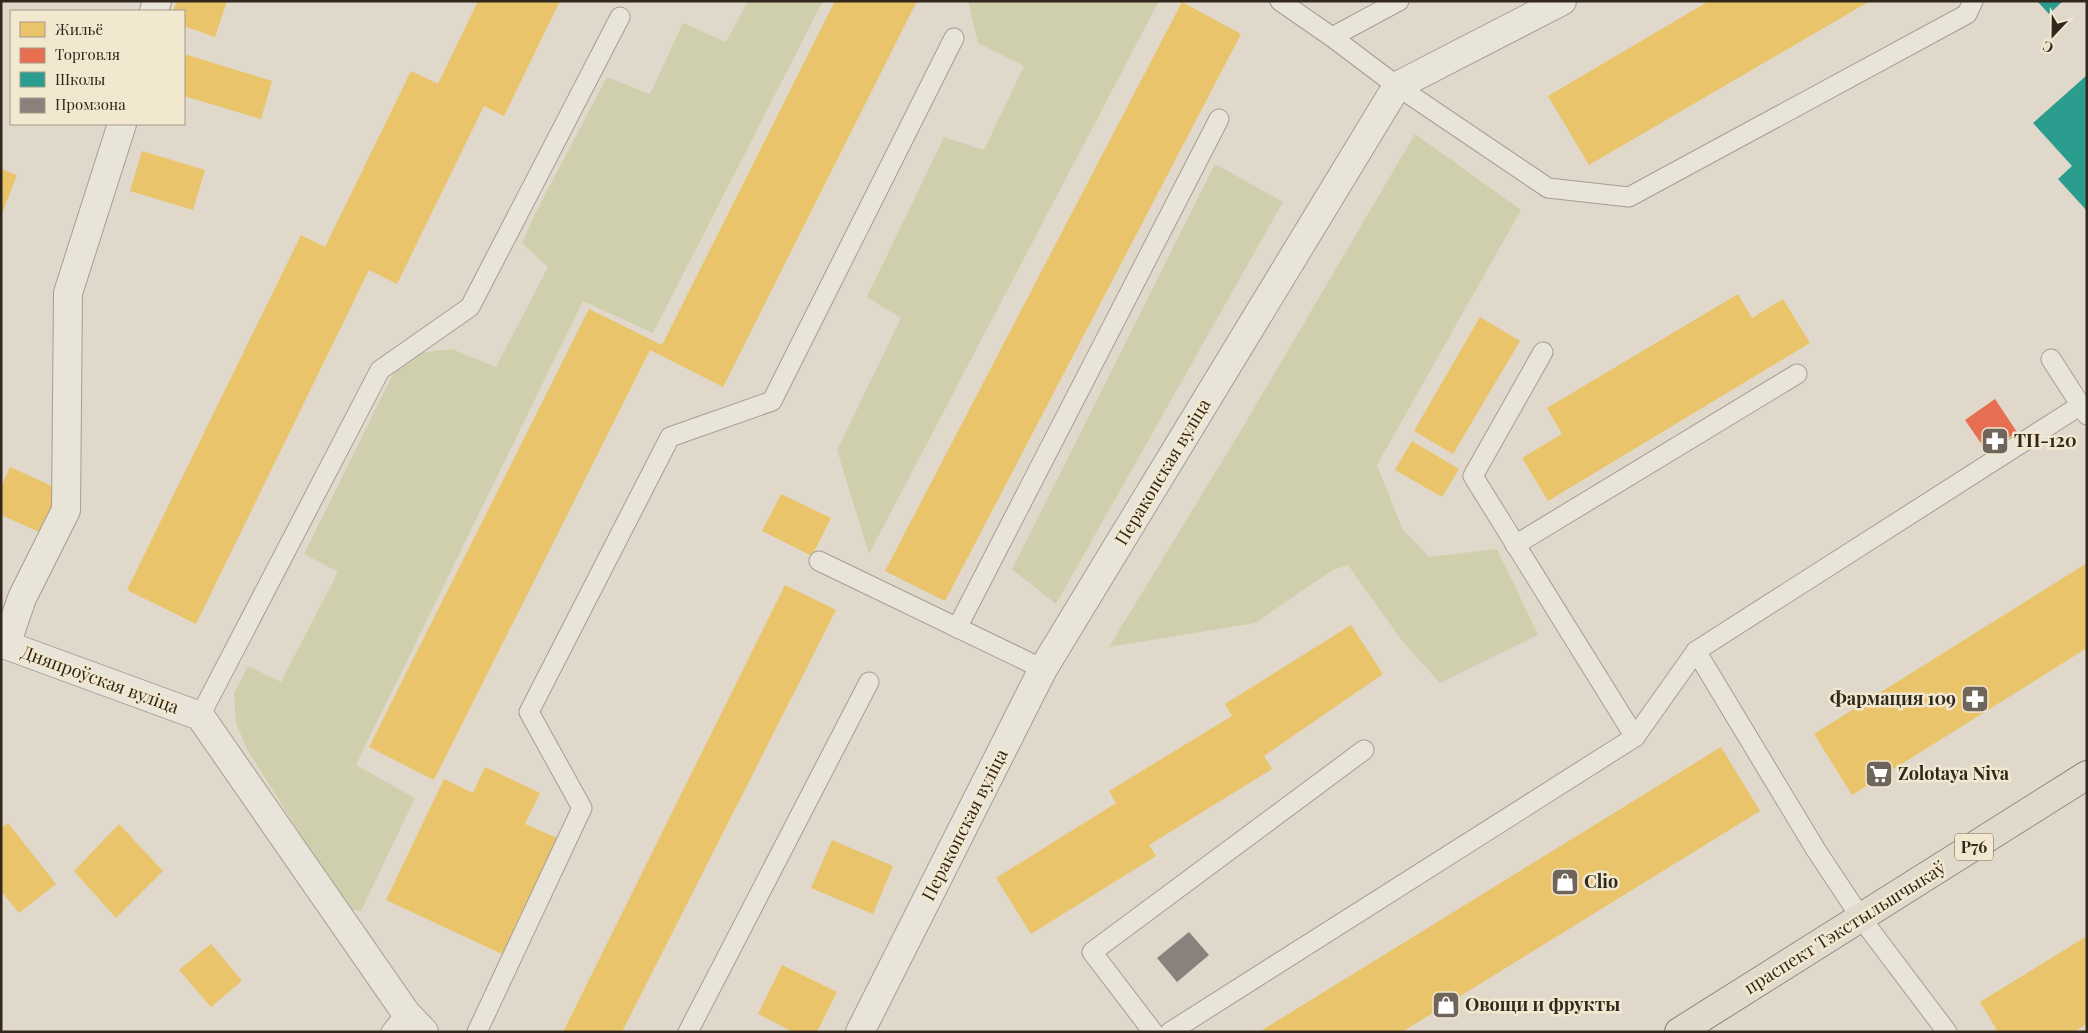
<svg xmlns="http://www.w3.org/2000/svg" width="2088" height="1033" viewBox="0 0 2088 1033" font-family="'Playfair Display',serif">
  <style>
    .green { fill: #d0cfad }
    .homes { fill: #e9c46a }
    .shops { fill: #e76f51 }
    .schools { fill: #2a9d8f }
    .industry { fill: #8a817c }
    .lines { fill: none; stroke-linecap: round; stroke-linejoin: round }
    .lane-casing { stroke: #a59d93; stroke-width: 21 }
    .street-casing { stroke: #a59d93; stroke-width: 30 }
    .primary-casing { stroke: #8a837a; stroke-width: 30 }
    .lane { stroke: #e8e4da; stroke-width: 19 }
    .street { stroke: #e8e4da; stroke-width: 28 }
    .primary { stroke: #e0dacd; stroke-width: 28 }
    .labels { text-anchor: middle; stroke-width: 5; stroke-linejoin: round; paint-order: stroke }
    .shield { fill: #f2e7cf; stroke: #6c6152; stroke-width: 1 }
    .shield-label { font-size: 16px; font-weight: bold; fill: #32271d }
    .poi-label { font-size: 18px; font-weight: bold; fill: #32271d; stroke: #f2e7cf; text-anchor: start }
    .street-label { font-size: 18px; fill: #32271d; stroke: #f2e7cf }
  </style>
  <rect width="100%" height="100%" fill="#e0d8ca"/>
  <g class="green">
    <polygon points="748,1 823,1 653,333 583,301 356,765 415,798 361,911 347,909 247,749 236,723 234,693 248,666 281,682 338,572 304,554 395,370 418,353 452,349 496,367 548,267 522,243 535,214 607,77 650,94 683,23 726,42"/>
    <polygon points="968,1 1159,1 869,554 837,450 901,318 867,297 944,137 984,150 1024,66 978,43"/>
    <polygon points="1415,134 1521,210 1377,465 1402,528 1429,557 1497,549 1538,635 1440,683 1403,642 1348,565 1333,570 1255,623 1109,647 1243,427"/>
    <polygon points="1215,164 1283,202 1056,604 1012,569"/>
  </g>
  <g class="homes">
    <polygon points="177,1 227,1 215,37 184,26 184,11 173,11"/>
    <polygon points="478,1 560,1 504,116 484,106 397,284 369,270 196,624 127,590 301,235 325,247 411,71 438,84"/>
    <polygon points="835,1 917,1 723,387 650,350 434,780 369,747 589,309 662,345"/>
    <polygon points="1709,1 1870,1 1589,165 1548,96"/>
    <polygon points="1182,2 1241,34 945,601 885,571"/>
    <polygon points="184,54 272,81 261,119 184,96"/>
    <polygon points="142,151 205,170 193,210 130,191"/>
    <polygon points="1,169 17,175 1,216"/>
    <polygon points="1738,294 1752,318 1783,299 1810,343 1548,501 1522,458 1562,434 1547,408"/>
    <polygon points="1480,317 1520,341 1453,454 1414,431"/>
    <polygon points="1412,441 1459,469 1442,497 1395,470"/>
    <polygon points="10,467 63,491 44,534 1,515 1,487"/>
    <polygon points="781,494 831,518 812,556 762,531"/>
    <polygon points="2087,563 2087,648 1852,795 1814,734"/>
    <polygon points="785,585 836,610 622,1032 563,1032"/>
    <polygon points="1351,625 1383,674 1264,756 1272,769 1149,845 1156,856 1031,934 996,878 1116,803 1109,791 1232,716 1225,704"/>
    <polygon points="1721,747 1760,811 1402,1032 1259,1032"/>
    <polygon points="485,767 540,793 525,824 557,838 502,954 386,900 444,779 473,793"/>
    <polygon points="8,823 56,884 19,913 1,891 1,828"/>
    <polygon points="119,824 163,871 116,918 74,871"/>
    <polygon points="832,840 893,866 873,914 811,888"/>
    <polygon points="2087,936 2087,1024 2074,1032 1998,1032 1980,1002"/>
    <polygon points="211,944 242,981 211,1007 179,970"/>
    <polygon points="782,965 837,992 817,1032 793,1032 758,1014"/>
  </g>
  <polygon class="shops" points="1995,399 2017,432 1987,452 1965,420"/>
  <g class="schools">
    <polygon points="2037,1 2063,1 2049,14"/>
    <polygon points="2087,75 2087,211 2058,179 2072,166 2033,123"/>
  </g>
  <polygon class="industry" points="1189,932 1209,955 1177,982 1157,958"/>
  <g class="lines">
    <g class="lane-casing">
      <g id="lane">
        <polyline points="1280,1 1332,37 1397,86 1548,188 1629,197 1967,14 1973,1"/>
        <polyline points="1332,37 1399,1"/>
        <polyline points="1543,352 1473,476 1635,737"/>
        <polyline points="2051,359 2087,415"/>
        <polyline points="1515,545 1797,374"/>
        <polyline points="819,561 1043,669"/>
        <polyline points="957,628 1219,119"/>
        <polyline points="1696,651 1816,850 1861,918 1947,1032"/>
        <polyline points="200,716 380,370 470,307 620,17"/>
        <polyline points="391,1032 406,1013"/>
        <polyline points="477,1032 582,808 529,712 670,437 772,401 954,38"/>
        <polyline points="688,1032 869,682"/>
        <polyline points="1153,1032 1092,952 1364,750"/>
        <polyline points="1170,1032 1635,737 1696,651 2081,405"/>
      </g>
    </g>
    <g class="street-casing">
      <g id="street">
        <polyline points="154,11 157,1"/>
        <polyline points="122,124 68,293 66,510 22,598 6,645 200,716 406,1013 424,1032"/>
        <polyline points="860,1032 1043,669 1397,86 1562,1"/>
      </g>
    </g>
    <g class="primary-casing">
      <polyline id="primary" points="1679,1032 2087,775"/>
    </g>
    <use href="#lane" class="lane"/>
    <use href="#street" class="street"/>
    <use href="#primary" class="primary"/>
  </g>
  <defs>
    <g id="pharmacy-square" transform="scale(1.4375)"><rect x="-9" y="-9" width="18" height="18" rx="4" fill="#6f655a" stroke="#f2e7cf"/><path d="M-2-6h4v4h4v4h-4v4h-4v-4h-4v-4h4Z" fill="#fff"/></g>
    <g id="supermarket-square" transform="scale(1.4375)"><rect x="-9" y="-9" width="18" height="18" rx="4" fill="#6f655a" stroke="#f2e7cf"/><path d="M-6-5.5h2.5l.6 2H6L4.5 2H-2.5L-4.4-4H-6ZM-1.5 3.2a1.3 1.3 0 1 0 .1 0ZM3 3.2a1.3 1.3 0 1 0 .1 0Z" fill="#fff"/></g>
    <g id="shop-square" transform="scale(1.4375)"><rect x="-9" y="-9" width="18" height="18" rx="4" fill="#6f655a" stroke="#f2e7cf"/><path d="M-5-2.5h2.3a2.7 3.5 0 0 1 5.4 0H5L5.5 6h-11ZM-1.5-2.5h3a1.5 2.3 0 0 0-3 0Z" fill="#fff"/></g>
  </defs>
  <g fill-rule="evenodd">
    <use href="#pharmacy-square" x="1995" y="441"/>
    <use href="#pharmacy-square" x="1975" y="699"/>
    <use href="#supermarket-square" x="1879" y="774"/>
    <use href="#shop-square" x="1565" y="882"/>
    <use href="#shop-square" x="1446" y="1005"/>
  </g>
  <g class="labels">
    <rect class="shield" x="1955" y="833.5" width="38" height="27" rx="4"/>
    <g class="shield-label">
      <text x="1974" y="853">Р76</text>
    </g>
    <g class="poi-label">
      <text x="2014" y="447">ТП-120</text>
      <text x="1956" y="705" text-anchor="end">Фармация 109</text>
      <text x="1898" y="780">Zolotaya Niva</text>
      <text x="1584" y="888">Clio</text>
      <text x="1465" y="1011">Овощи и фрукты</text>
    </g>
    <g class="street-label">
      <text transform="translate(1163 472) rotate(-59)" y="6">Перакопская вуліца</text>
      <text transform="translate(100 680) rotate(20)" y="6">Дняпроўская вуліца</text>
      <text transform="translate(965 825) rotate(-63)" y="6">Перакопская вуліца</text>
      <text transform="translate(1845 928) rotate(-32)" y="6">праспект Тэкстыльшчыкаў</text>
    </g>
  </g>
  <rect width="2088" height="1033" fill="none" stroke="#32271d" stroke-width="5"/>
  <rect x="10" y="10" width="175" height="115" fill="#f2e7cf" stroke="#a59a88"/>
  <rect x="20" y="22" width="25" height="15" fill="#e9c46a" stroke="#a59a88"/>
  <text x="55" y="35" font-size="15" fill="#32271d">Жильё</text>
  <rect x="20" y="48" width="25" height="15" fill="#e76f51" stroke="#a59a88"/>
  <text x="55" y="60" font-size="15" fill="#32271d">Торговля</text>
  <rect x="20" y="72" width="25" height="15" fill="#2a9d8f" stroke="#a59a88"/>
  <text x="55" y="85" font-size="15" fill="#32271d">Школы</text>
  <rect x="20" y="98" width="25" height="15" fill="#8a817c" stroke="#a59a88"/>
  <text x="55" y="110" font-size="15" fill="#32271d">Промзона</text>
  <g transform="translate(2053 35) rotate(202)" stroke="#f2e7cf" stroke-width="4" paint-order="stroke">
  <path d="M0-4L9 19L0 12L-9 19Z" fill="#32271d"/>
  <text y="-8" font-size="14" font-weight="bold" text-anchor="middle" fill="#32271d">С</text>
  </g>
</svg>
